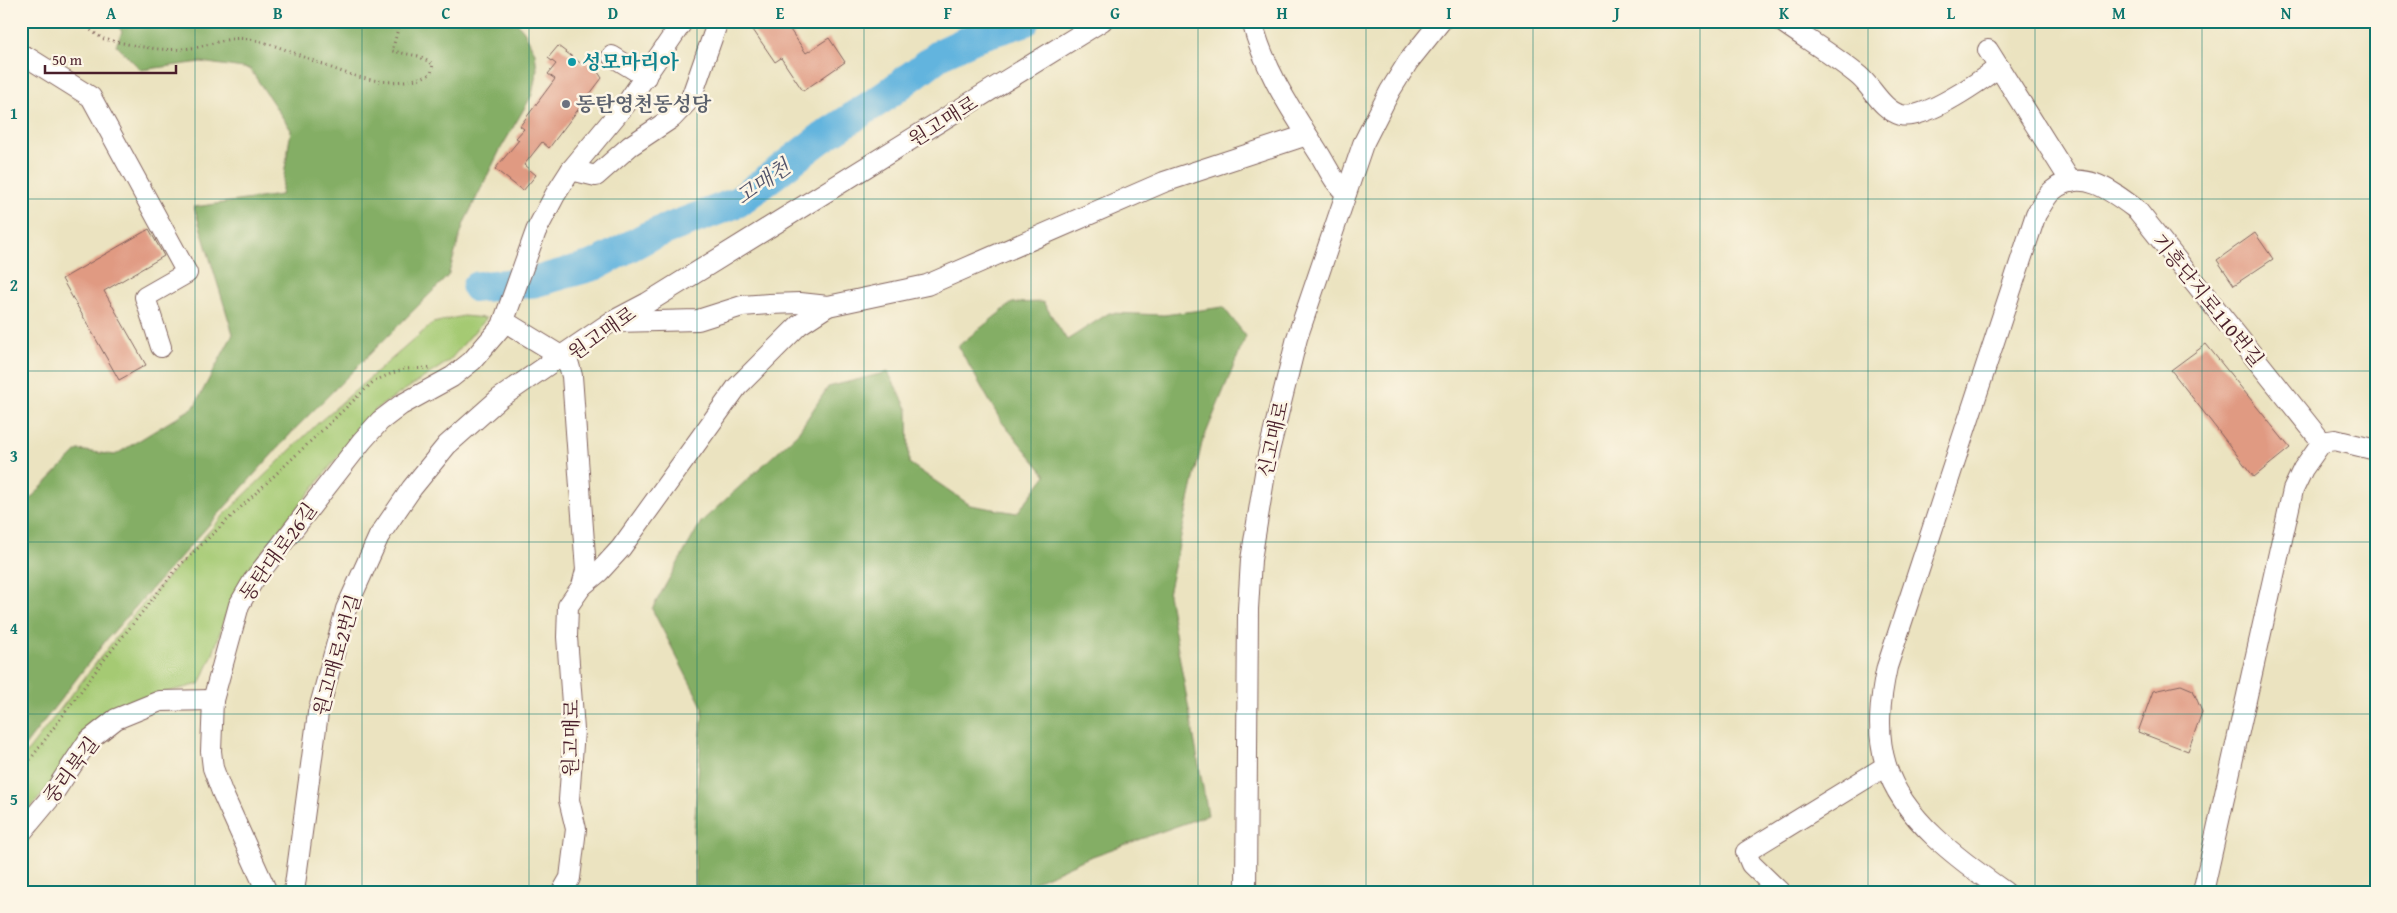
<svg xmlns="http://www.w3.org/2000/svg" width="2397" height="913" viewBox="0 0 2397 913" font-family="'Gentium Book Plus','Noto Serif KR',serif">
  <style>
    .green { fill: #a5ca73; stroke: #78744f }
    .forest { fill: #84ae65; stroke: #676648 }
    .lines { fill: none; stroke-linecap: round; stroke-linejoin: round }
    .river { stroke: #62b4de; stroke-width: 31 }
    .building { fill: #e09a82 }
    .minor-casing { stroke: #82645f; stroke-width: 22 }
    .path { stroke: #82645f; stroke-width: 3; stroke-dasharray: 1 4; stroke-linecap: butt }
    .minor { stroke: #fff; stroke-width: 20 }
    .grid { fill: none; stroke: #0f766e; stroke-width: 1; stroke-opacity: 0.55 }
    .culture-dot { fill: #0f9aa8; stroke: #fcf5e5; stroke-width: 2 }
    .worship-dot { fill: #6b7280; stroke: #fcf5e5; stroke-width: 2 }
    .labels { text-anchor: middle; stroke-width: 5; stroke-linejoin: round; paint-order: stroke }
    .culture-label { font-size: 20px; font-weight: bold; fill: #0d838f; stroke: #fcf5e5; text-anchor: start }
    .worship-label { font-size: 20px; font-weight: bold; fill: #5b616d; stroke: #fcf5e5; text-anchor: start }
    .street-label { font-size: 20px; fill: #4a1f2b; stroke: #fcf5e5 }
    .water-label { font-size: 21px; font-style: italic; fill: #52536a; stroke: #fcf5e5 }
    .neatline { fill: none; stroke: #0f766e; stroke-width: 2 }
    .grid-label { font-size: 16px; text-anchor: middle; font-weight: bold; fill: #0f766e }
  </style>
  <rect width="100%" height="100%" fill="#fcf5e5"/>
  <filter id="ink" filterUnits="userSpaceOnUse"><feTurbulence type="fractalNoise" baseFrequency=".02" numOctaves="2"/><feDisplacementMap in="SourceGraphic" scale="10" xChannelSelector="R" yChannelSelector="G"/><feConvolveMatrix kernelMatrix="1 2 1 2 8 2 1 2 1" color-interpolation-filters="sRGB"/></filter>
  <filter id="wash" filterUnits="userSpaceOnUse"><feTurbulence type="fractalNoise" baseFrequency=".0096" numOctaves="4" result="noise"/><feDisplacementMap in="SourceGraphic" scale="20" xChannelSelector="R" yChannelSelector="G"/><feGaussianBlur stdDeviation="1.12" result="paint"/><feColorMatrix in="noise" values="0 0 0 0 0 0 0 0 0 0 0 0 0 0 0 0 0 1.4 0 .05"/><feComposite in="paint" operator="in"/></filter>
  <g filter="url(#wash)">
    <rect width="100%" height="100%" fill="#ebe3c0"/>
    <polygon class="green" points="463,316 486,318 449,361 376,409 259,556 230,602 213,654 200,684 167,692 104,718 21,820 21,760 134,614 223,516 318,423 433,323"/>
    <g class="forest">
      <polygon points="115,21 515,21 524,31 535,53 537,69 532,95 500,150 464,223 448,276 294,430 107,639 21,751 21,508 78,450 115,455 194,407 233,334 194,207 281,195 291,130 250,69 201,62 141,70 116,45 122,32"/>
      <polygon points="1043,302 1067,340 1109,313 1164,315 1223,307 1246,336 1202,443 1168,594 1208,815 1087,858 1013,892 696,892 694,830 703,708 652,609 701,522 797,434 828,387 888,372 908,410 909,463 970,505 1017,513 1046,475 1001,421 958,346 1012,303"/>
    </g>
    <g class="lines">
      <polyline class="river" points="477,287 534,282 595,265 649,236 738,202 820,139 884,97 942,53 981,35 1025,21"/>
    </g>
    <g id="blocks">
      <g class="building">
        <polygon points="747,21 784,21 806,53 829,38 845,62 803,91 781,58 775,62"/>
        <polygon points="558,46 583,65 586,61 596,69 602,78 549,148 542,142 524,165 536,175 523,191 495,169 519,140 516,138 524,129 520,126 555,79 548,74 556,64 548,58"/>
        <polygon points="149,229 164,256 104,291 146,365 119,380 62,279"/>
        <polygon points="2255,233 2273,259 2234,285 2217,260"/>
        <polygon points="2206,344 2290,448 2254,477 2171,370"/>
        <polygon points="2181,685 2193,690 2202,712 2188,751 2138,732 2153,691"/>
      </g>
    </g>
  </g>
  <g filter="url(#ink)">
    <use href="#blocks" fill-opacity="0" stroke="#82645f" stroke-width="1"/>
    <g class="lines">
      <g class="minor-casing">
        <g id="minor">
          <path d="M 1252,21 C 1264,71 1293,112 1320,155 C 1328,168 1334,183 1346,193"/>
          <path d="M 1781,21 C 1806,39 1835,56 1859,76 C 1873,88 1882,110 1901,115 C 1924,121 1980,81 1999,67"/>
          <polyline points="1988,50 2071,182"/>
          <polyline points="612,56 646,77"/>
          <polyline points="21,61 27,57 91,97 187,273 145,297 161,347"/>
          <polyline points="571,170 596,176 630,146 672,118 691,98 718,21"/>
          <polyline points="616,322 698,320 742,306 769,304 800,303 828,306 927,285 1164,182 1307,135"/>
          <polyline points="582,586 599,572 621,548 737,387 799,325 828,306"/>
          <polyline points="21,833 51,797 88,741 116,719 160,701 213,700"/>
          <polyline points="267,892 222,792 213,768 211,751 213,700 239,605 253,581 362,441 380,421 401,405 452,377 472,361 502,326 536,231 555,195 571,170 629,100 683,21"/>
          <polyline points="294,892 318,713 346,609 379,536 412,488 447,445 500,398 561,356 504,321"/>
          <polyline points="562,892 570,878 576,829 569,800 574,730 567,637 568,606 582,586 586,570 572,376 569,365 561,356 611,322 647,303 1102,21"/>
          <polyline points="1246,892 1248,609 1251,560 1268,455 1297,338 1363,144 1390,91 1408,62 1441,21"/>
          <polyline points="1780,892 1751,864 1746,852 1886,766"/>
          <path d="M 2005,892 C 1961,861 1902,819 1886,765 C 1876,733 1880,699 1887,667 L 2036,214 C 2041,207 2046,196 2052,191 C 2081,166 2113,192 2137,210 L 2322,442 L 2335,440 L 2376,450"/>
          <polyline points="2203,892 2293,490 2303,469 2322,442"/>
        </g>
      </g>
      <g class="path">
        <path d="M 79,21 C 87,27 96,35 104,39 C 111,41 120,42 127,44 C 153,49 170,52 198,47 C 216,43 234,35 254,40 C 313,53 369,100 431,74 L 433,64 L 418,56 L 392,51 L 398,29 L 402,21"/>
        <polyline points="21,772 104,660 179,566 374,381 402,369 430,368"/>
      </g>
      <use href="#minor" class="minor"/>
    </g>
  </g>
  <path class="grid" d="M 195,21 L 195,892M 362,21 L 362,892M 529,21 L 529,892M 697,21 L 697,892M 864,21 L 864,892M 1031,21 L 1031,892M 1198,21 L 1198,892M 1366,21 L 1366,892M 1533,21 L 1533,892M 1700,21 L 1700,892M 1868,21 L 1868,892M 2035,21 L 2035,892M 2202,21 L 2202,892M 21,199 L 2376,199M 21,371 L 2376,371M 21,542 L 2376,542M 21,714 L 2376,714"/>
  <circle class="culture-dot" cx="572" cy="62" r="5"/>
  <circle class="worship-dot" cx="566" cy="104" r="5"/>
  <g class="labels">
    <g class="culture-label">
      <text x="582" y="69">성모마리아</text>
    </g>
    <g class="worship-label">
      <text x="576" y="111">동탄영천동성당</text>
    </g>
    <g class="street-label">
      <text transform="translate(943 121) rotate(-32)" y="7">원고매로</text>
      <text transform="translate(2208 300) rotate(51)" y="7">기흥단지로110번길</text>
      <text transform="translate(602 333) rotate(-35)" y="7">원고매로</text>
      <text transform="translate(1273 439) rotate(-77)" y="7">신고매로</text>
      <text transform="translate(278 552) rotate(-54)" y="7">동탄대로26길</text>
      <text transform="translate(337 655) rotate(-74)" y="7">원고매로2번길</text>
      <text transform="translate(571 738) rotate(-89)" y="7">원고매로</text>
      <text transform="translate(71 770) rotate(-53)" y="7">중리북길</text>
    </g>
    <g class="water-label">
      <text transform="translate(763 182) rotate(-35)" y="7">고매천</text>
    </g>
  </g>
  <rect width="2397" height="913" fill="none" stroke="#fcf5e5" stroke-width="55"/>
  <path d="M45 65v8h131v-8" fill="none" stroke="#4a1f2b" stroke-width="2.5"/>
  <text x="52" y="65" font-size="15" fill="#4a1f2b" stroke="#fcf5e5" stroke-width="4" paint-order="stroke">50 m</text>
  <rect x="28" y="28" width="2342" height="858" class="neatline"/>
  <g class="grid-label">
    <text x="111" y="19">A</text>
    <text x="278" y="19">B</text>
    <text x="446" y="19">C</text>
    <text x="613" y="19">D</text>
    <text x="780" y="19">E</text>
    <text x="948" y="19">F</text>
    <text x="1115" y="19">G</text>
    <text x="1282" y="19">H</text>
    <text x="1449" y="19">I</text>
    <text x="1617" y="19">J</text>
    <text x="1784" y="19">K</text>
    <text x="1951" y="19">L</text>
    <text x="2119" y="19">M</text>
    <text x="2286" y="19">N</text>
    <text x="14" y="119">1</text>
    <text x="14" y="291">2</text>
    <text x="14" y="462">3</text>
    <text x="14" y="634">4</text>
    <text x="14" y="805">5</text>
  </g>
</svg>
